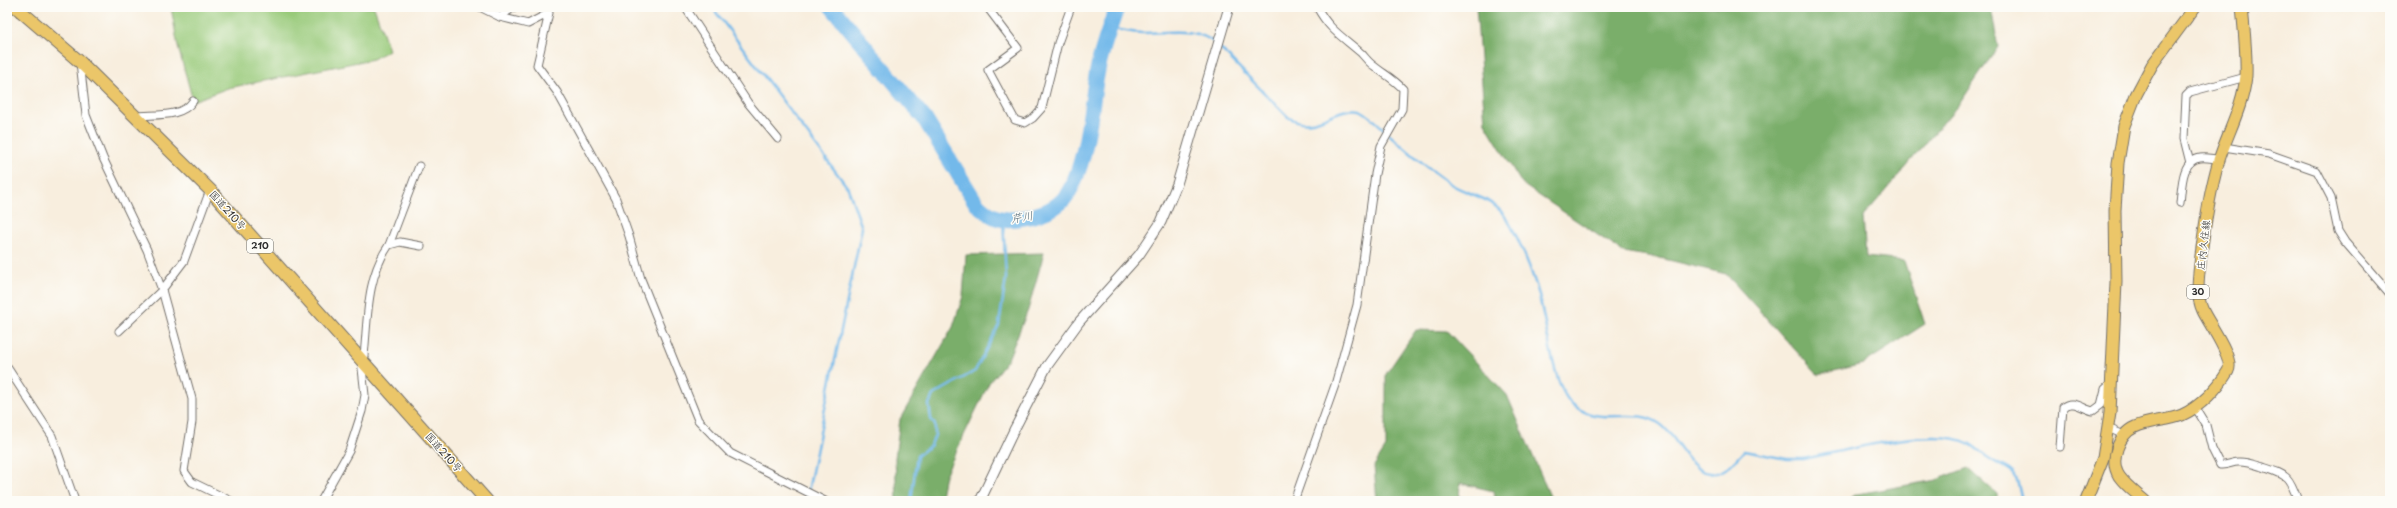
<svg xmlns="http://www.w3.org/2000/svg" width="2397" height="508" viewBox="0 0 2397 508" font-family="'Playpen Sans','Klee One',sans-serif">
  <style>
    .green { fill: #99ca7a; stroke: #627a52 }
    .forest { fill: #7aae6a; stroke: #526c4a }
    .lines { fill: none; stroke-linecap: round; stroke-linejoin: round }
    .stream { stroke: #73b9ea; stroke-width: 2.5 }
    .river { stroke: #73b9ea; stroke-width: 16 }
    .minor-casing { stroke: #736f6a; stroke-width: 9 }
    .tertiary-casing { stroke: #736f6a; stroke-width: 11 }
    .primary-casing { stroke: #736f6a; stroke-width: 13 }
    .trunk-casing { stroke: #736f6a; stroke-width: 14 }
    .minor { stroke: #fff; stroke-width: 7 }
    .tertiary { stroke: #fff; stroke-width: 9 }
    .primary { stroke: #ebc669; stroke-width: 11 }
    .trunk { stroke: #ebc669; stroke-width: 12 }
    .labels { text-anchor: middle; stroke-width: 3; stroke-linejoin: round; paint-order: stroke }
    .shield { fill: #fdfcf7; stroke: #6a6a68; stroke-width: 1 }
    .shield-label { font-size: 9px; font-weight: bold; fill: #2b2b2b }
    .street-label { font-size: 10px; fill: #2b2b2b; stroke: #fdfcf7 }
    .water-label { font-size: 11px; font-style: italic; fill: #445d6e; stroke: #fdfcf7 }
  </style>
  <rect width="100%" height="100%" fill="#fdfcf7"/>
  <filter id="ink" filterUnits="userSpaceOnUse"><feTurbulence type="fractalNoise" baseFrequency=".025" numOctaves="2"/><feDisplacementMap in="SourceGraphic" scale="8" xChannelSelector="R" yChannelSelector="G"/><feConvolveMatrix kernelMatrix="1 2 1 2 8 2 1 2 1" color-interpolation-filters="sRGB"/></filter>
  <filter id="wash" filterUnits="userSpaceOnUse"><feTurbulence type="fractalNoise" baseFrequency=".012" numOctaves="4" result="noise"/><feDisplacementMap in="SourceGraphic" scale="16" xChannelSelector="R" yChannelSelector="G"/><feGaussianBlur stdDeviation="0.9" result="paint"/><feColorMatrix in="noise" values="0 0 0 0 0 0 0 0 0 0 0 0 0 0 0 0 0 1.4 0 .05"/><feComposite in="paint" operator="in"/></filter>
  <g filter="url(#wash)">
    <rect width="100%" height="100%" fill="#f8eede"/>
    <polygon class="green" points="171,7 374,7 389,50 373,59 228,88 193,101 178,47"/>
    <g class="forest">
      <polygon points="1476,7 1991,7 1998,47 1960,103 1863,217 1866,257 1904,261 1925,324 1863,364 1818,375 1726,274 1660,258 1623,252 1522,184 1485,123"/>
      <polygon points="1044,253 1028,310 1008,359 989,383 945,475 940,501 897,501 895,458 900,419 953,327 963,296 966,255"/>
      <polygon points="1416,330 1447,331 1507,395 1552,501 1496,501 1493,491 1460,483 1459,501 1377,501 1374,466 1386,447 1386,374"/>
      <polygon points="1968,468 1997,494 1997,501 1845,501 1857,494 1936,480"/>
    </g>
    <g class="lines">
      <g class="stream">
        <polyline points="712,7 848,188 862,228 806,501"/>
        <path d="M 1110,28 C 1121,30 1133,33 1144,33 C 1168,33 1196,26 1216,44"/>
        <path d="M 1220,48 L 1288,117 C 1316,134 1332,106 1360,110 C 1372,116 1382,128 1392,137 C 1410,153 1429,169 1449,183 C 1465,194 1491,197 1503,214 C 1515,228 1530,267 1536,285 C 1546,314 1551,383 1571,403 C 1598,429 1633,405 1660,424 C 1678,436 1687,470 1710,473 C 1725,475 1735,460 1744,451 L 1787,459 L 1803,459 C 1842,452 1933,425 1968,443 C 1975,446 1981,453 1987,457 C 2015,476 2015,465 2022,501"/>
        <polyline points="911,501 917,456 931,445 935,435 935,425 931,419 929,404 933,395 975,371 999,325 1006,278 1003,220"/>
      </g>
      <path class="river" d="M 832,7 L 924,118 L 976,203 C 992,218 1000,222 1022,218 C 1038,215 1057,210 1067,195 C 1088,162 1090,107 1098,68 C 1102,48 1110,27 1117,7"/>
    </g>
  </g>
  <g filter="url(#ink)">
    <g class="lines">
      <g class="minor-casing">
        <g id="minor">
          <polyline points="480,7 500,17 528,24 549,13 537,65 557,92 616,199 629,236 641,279 698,420 730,453 825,501"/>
          <polyline points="685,7 748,103 778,139"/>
          <polyline points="987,7 1018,48 988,70 1015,120 1025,123 1033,118 1042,108 1058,43 1071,7"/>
          <polyline points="500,17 514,7"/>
          <polyline points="80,62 86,115 103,158 147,250 162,290 192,399 192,422 184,471 192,482 231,501"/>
          <path d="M 137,116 C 156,114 181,118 193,101"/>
          <polyline points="2224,147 2269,154 2317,171 2331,198 2338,231 2345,242 2390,294"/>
          <polyline points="2190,163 2184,139 2186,96 2190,92 2246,77"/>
          <path d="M 2180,203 C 2182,188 2181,160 2200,158 C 2206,157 2214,159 2219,159"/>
          <polyline points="389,245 419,166"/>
          <polyline points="119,331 162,290 184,261 210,190"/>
          <polyline points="7,367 52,436 75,501"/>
          <path d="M 2195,407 L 2206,425 L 2212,449 L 2220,465 C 2227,466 2232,462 2238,462 C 2247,461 2254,465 2263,467 C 2287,475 2289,475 2298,501"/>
          <polyline points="2108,428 2124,435"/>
          <path d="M 2060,447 L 2063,407 C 2073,399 2083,409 2093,411 L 2101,405 L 2105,389 L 2112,383"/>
          <path d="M 321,501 L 349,451 L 362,411 L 365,395 L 361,360 L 364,356 C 368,318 366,278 389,245 L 400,242 L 421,246"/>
          <path d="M 1294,501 L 1335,385 L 1357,305 L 1375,174 L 1381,146 L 1402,109 L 1403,89 C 1394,79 1384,74 1374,66 C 1369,63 1365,57 1361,53 C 1343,37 1329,30 1317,7"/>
        </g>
      </g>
      <g class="tertiary-casing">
        <polyline id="tertiary" points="980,501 1015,428 1047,366 1079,322 1139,255 1161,222 1177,184 1229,7"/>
      </g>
      <g class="primary-casing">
        <g id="primary">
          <polyline points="2086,501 2103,458 2110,413 2116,282 2115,210 2118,163 2124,126 2136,95 2152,65 2195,7"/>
          <path d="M 2145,501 C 2136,493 2126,486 2119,476 C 2109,460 2119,434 2135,427 C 2150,420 2168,421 2182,415 C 2200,407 2218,388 2228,371 C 2235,359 2209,324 2203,311 C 2196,296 2198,280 2200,264 C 2204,228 2209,194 2219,160 C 2228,132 2243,106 2246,76 C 2247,54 2244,30 2242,7"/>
        </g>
      </g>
      <g class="trunk-casing">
        <polyline id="trunk" points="16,7 80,62 210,190 487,501"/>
      </g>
      <use href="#minor" class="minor"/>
      <use href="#tertiary" class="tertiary"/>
      <use href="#primary" class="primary"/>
      <use href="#trunk" class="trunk"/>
    </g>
  </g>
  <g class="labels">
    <g class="shield">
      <rect x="247" y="239" width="26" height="14" rx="3"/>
      <rect x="2187" y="285" width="22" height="14" rx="3"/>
    </g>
    <g class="shield-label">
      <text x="260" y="249">210</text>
      <text x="2198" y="295">30</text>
    </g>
    <g class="street-label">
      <text transform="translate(228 210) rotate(48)" y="4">国道210号</text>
      <text transform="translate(2203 245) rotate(-83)" y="4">庄内久住線</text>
      <text transform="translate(444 452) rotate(48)" y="4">国道210号</text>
    </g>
    <g class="water-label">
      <text transform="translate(1022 217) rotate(-9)" y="4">芹川</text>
    </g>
  </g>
  <rect width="2397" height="508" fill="none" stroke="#fdfcf7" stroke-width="24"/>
</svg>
